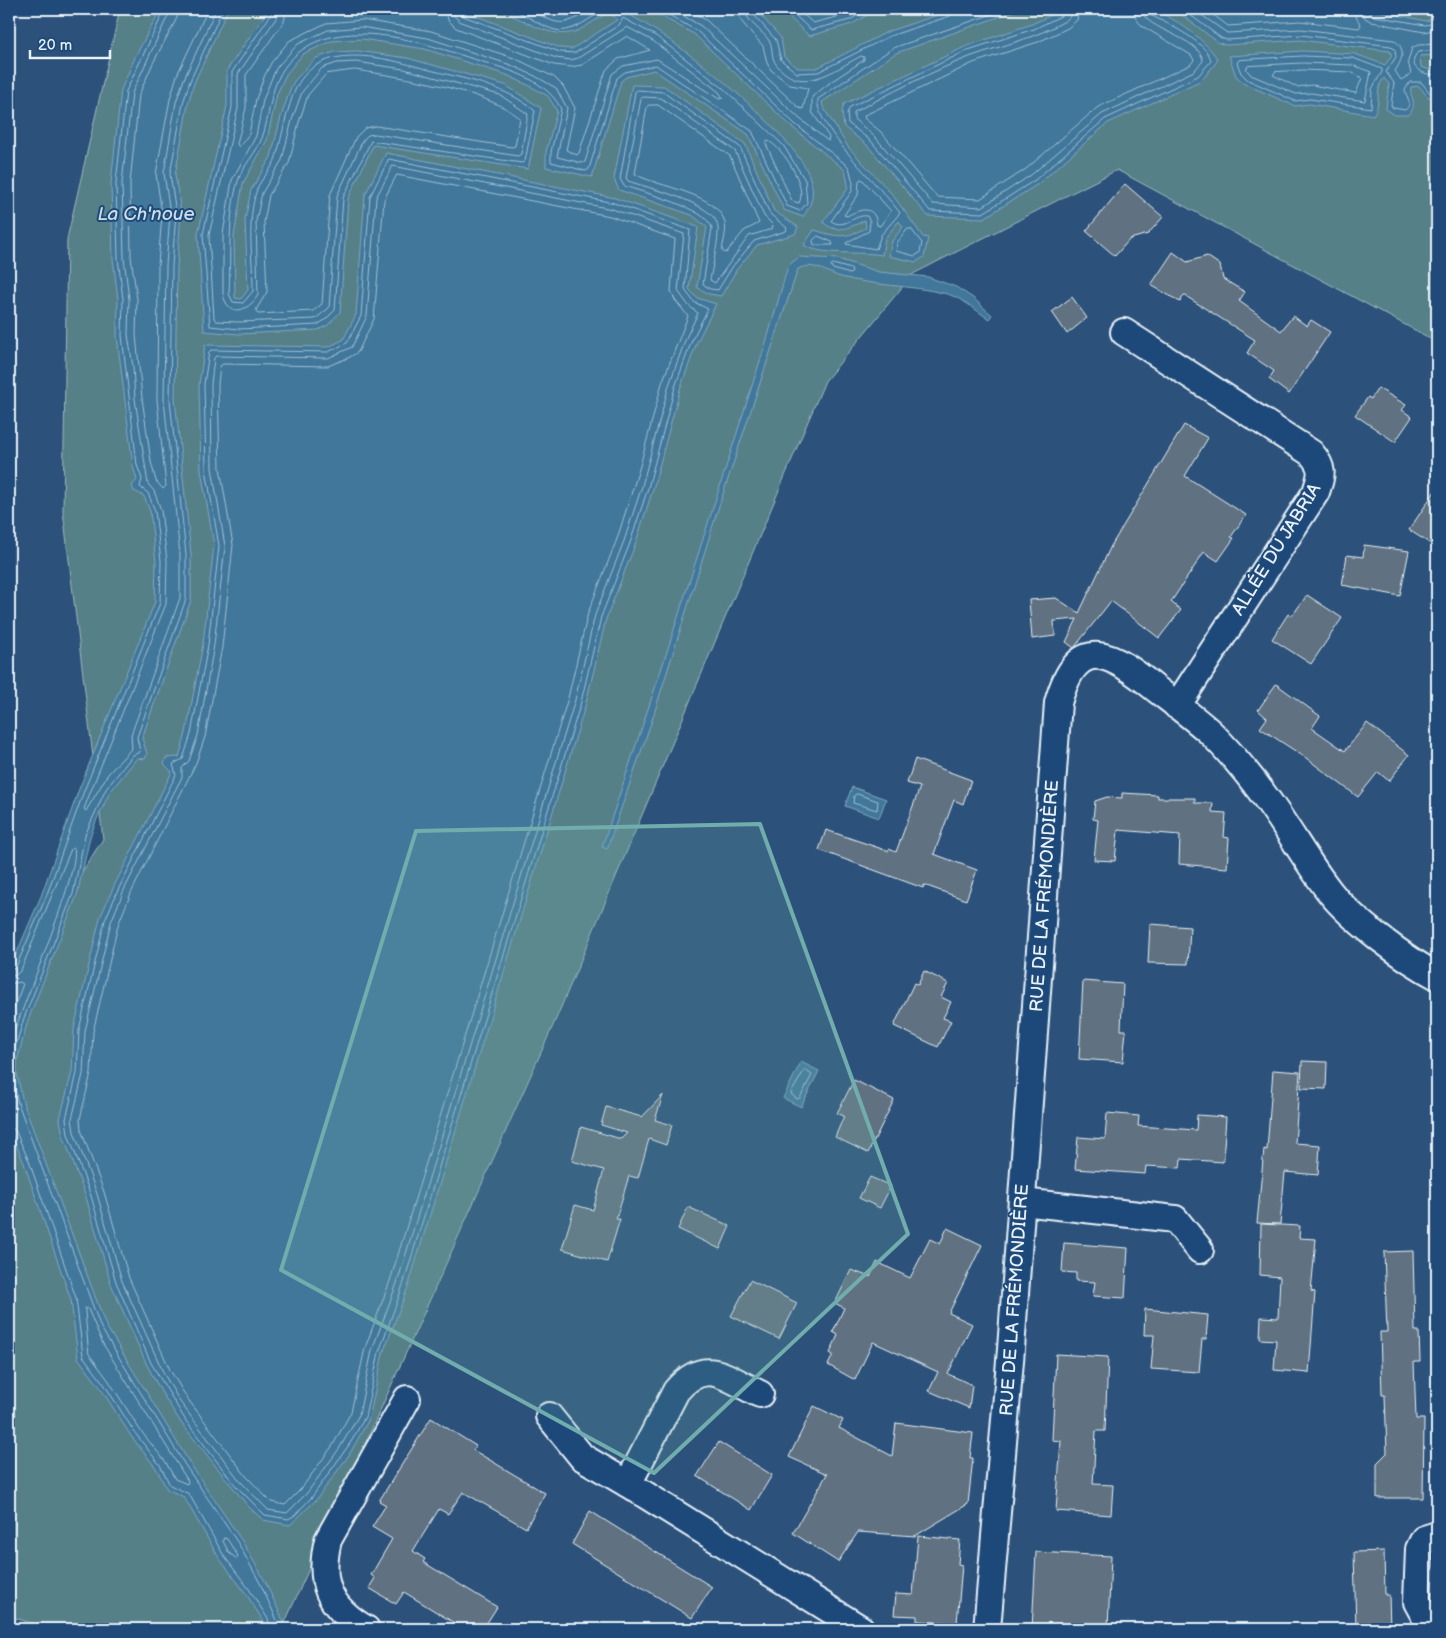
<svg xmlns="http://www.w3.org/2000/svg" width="1446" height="1638" viewBox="0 0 1446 1638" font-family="'Balsamiq Sans',sans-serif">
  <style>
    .green { fill: #578087; stroke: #a0b8c0 }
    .water { fill: #3f779b; stroke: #83a8c0 }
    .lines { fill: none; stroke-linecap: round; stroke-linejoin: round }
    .shore { stroke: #a4c0d3; stroke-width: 1 }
    .building { fill: #607281; stroke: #e8f1f8 }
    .minor-casing { stroke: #e8f1f8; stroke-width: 30 }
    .minor { stroke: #1f4a7a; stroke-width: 26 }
    .marked { fill: #71adac; fill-opacity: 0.2; stroke: #71adac; stroke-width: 4; stroke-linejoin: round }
    .labels { text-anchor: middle; stroke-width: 4; stroke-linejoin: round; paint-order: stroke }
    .street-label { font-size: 18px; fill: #e8f1f8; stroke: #1f4a7a }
    .water-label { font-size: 19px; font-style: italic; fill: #cfdfea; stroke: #1f4a7a }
  </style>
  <rect width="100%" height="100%" fill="#2c527b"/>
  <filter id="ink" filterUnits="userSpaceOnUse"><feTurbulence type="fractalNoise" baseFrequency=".02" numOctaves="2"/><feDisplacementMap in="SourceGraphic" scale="10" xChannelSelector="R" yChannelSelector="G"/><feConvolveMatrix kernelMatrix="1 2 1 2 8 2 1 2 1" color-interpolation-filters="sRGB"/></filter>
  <g filter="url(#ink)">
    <polygon class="green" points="120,9 1437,9 1437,342 1117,170 913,274 825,381 556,1019 282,1629 50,1629 9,1616 9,986 103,839 63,511 67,239"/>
    <g class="water">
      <polygon points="161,9 228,9 194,83 188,104 175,175 181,213 177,266 175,399 191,555 191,600 142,738 147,754 145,759 137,758 110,792 97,819 90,837 77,895 28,1020 17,1061 17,1074 23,1102 106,1326 189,1462 242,1541 265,1581 287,1629 265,1629 264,1622 245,1592 219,1558 184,1497 167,1489 156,1468 131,1436 100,1387 78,1358 71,1300 24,1163 9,1128 9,971 41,896 79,789 155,602 156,562 150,511 144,496 134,491 132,486 137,480 133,466 117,336 118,299 113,259 111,183 121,90 136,55"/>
      <path d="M 269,9 L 458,9 L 560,48 L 572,49 L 617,20 L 610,12 C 599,17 588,26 577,31 C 552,41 522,18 497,9 C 528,9 558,9 588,9 C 597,9 610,6 619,10 C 665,29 794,131 810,178 C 815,194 812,204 803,217 L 784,210 L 748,134 L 654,70 L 626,77 L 621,81 L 592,177 L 546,167 L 546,152 L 557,111 L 548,96 L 530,86 L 507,75 L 425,49 L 362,39 L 331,41 L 303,54 L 286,74 L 277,94 L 267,140 L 243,183 L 234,236 L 235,298 L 241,299 L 248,290 L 245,220 L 251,190 L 271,157 L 281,117 L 291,87 L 295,80 L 316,58 L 335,52 L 357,51 L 407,58 L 505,85 L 541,108 L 528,169 L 373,145 L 348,199 L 340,312 L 328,325 L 318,330 L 239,334 L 204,331 L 198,234 L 227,106 L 227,70 Z"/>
      <path d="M 648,9 L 755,9 L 781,38 L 784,57 L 798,68 L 817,68 L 889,31 L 956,9 L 1021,9 L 896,53 L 822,102 L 823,107 L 848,147 L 892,194 L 923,237 L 928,238 L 924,257 L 916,262 L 889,256 L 892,241 L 903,227 L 899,221 L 885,238 L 882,255 C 860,251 820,256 804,245 L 814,230 C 838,237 843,239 866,228 L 865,220 C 851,227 836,235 823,222 L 847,190 L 848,184 L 845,170 L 792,127 L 694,34 Z"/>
      <polygon points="781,9 878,9 852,24 809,36"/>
      <path d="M 1065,9 C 1088,9 1126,5 1147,9 C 1170,13 1206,40 1218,60 L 1202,80 L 1108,123 L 1038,184 L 984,218 L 928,216 L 867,145 L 844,127 L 842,112 L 844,104 L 967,46 L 1032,24 Z"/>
      <path d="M 1174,9 L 1370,9 L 1426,21 L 1437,17 L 1437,55 L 1420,56 L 1421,67 L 1430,70 L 1437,69 L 1437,96 L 1428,97 L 1419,86 L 1411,87 C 1409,99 1419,101 1409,115 L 1395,115 L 1386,109 L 1389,84 L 1384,78 C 1374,89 1382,104 1373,115 L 1309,104 L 1295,106 L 1245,84 L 1236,76 L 1229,56 L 1303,51 L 1355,54 L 1385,65 L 1392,56 L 1390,51 L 1300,40 L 1226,45 L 1219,43 Z"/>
      <polygon points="632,85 664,86 745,144 774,211 798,227 795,234 757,245 737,269 721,296 709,294 697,287 707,227 692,215 619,190 614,179"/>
      <polygon points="386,153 615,198 698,227 689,289 697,298 716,304 697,342 680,389 653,489 635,545 606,619 586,703 408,1287 383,1353 369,1419 349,1455 316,1500 290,1525 263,1520 248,1506 182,1424 162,1393 147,1365 111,1284 86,1197 63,1135 60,1119 72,1072 74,1029 100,918 114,886 172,772 164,764 166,758 179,757 186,733 203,644 214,545 201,470 199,384 205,345 328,347 343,340 356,315 365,195"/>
      <path d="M 799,257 L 838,259 L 879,272 L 928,277 L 956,287 L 973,298 L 992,315 L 989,319 C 975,310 960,296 943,293 C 909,285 874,286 841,277 C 827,273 813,261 798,269 L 719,506 L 652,720 L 607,849 L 602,847 L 662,667 L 768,336 L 788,266 Z"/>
      <polygon points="852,787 886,799 879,818 845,806"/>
      <polygon points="801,1062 819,1071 801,1107 783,1098"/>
    </g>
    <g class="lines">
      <g class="shore">
        <polyline points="171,9 132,93 122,183 124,258 129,299 128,335 133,367 135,399 148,484 154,491 161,510 167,561 166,604 90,793 84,809 86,811 108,774 132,748 131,735 180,598 180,555 164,400 166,265 170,214 164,173 176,102 184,79 216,9"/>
        <polyline points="178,9 177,18 153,63 139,95 130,183 131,257 137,299 136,335 142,398 151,462 156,481 163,489 166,486 157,400 158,265 162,214 156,174 170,99 177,75 208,9"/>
        <polyline points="223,9 190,81 183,103 170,174 176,213 172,266 170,400 186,555 186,599 137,737 140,752 133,755 106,789 85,835 73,894 24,1018 15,1048 12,1074 18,1103 101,1328 185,1465 238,1543 260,1583 281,1629"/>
        <path d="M 273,9 L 272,13 L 232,72 L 232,107 L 203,234 L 210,326 L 239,329 L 317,325 L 325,320 L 335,310 L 343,198 L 371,141 L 522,163 L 525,161 L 535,111 C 505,85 464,79 426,69 C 385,58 320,39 296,88 C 286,110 283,134 276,157 C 273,169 261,178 257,189 C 246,223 253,257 253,291 L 243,303 L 233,302 L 229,294 C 231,256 227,218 238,181 C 243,165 256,154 262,138 C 270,116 269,94 281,73 C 318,11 406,37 461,55 C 495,67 544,74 561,109 L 551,152 L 551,162 L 586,171 L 589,169 L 617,78 L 625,72 L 656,65 L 752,131 L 787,206 L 800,211 L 807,203 L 805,180 L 783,145 L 723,88 L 656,36 L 623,18 L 619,25 L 575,53 L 560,52 L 463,16 L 459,9"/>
        <path d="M 279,9 L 277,17 L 238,74 L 238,108 L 209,235 L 214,318 L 216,321 L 239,322 L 315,319 L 329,308 L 337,196 L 363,140 L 368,135 L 375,134 L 518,156 L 521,154 L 528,114 L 500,95 L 404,69 L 356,62 L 337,63 L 322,68 L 302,92 L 292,120 L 282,160 L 262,193 L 256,221 L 258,295 C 249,311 228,319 223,294 L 223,234 L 232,180 L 256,136 L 263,100 L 271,80 L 277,67 L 298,44 L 328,30 L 361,27 L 428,38 L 511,65 L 535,76 L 556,88 L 567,108 L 557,157 L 582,163 L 585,162 L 612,74 L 623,66 L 657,59 L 719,99 L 723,98 L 719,92 L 653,41 L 627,27 L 578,58 L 571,60 L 556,58 L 461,22 L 454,16 L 453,9"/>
        <polyline points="287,9 284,21 246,75 246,108 237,144 239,147 249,134 256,99 264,77 271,63 289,41 326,23 362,20 431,31 514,58 554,77 563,86 575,108 566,150 577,155 579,153 606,70 618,59 650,50 627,36 582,65 571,67 554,65 456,28 448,20 445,9"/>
        <path d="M 511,9 C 526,14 540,26 555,30 C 572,34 591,17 605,9"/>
        <path d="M 528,9 C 561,26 560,28 593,9"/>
        <path d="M 658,9 L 697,31 L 795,124 L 849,167 L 853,183 L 852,191 L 831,221 C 845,230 854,214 867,216 L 870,221 L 869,231 L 847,242 L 846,244 L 876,249 L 881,235 L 900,213 C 884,190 813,125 818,99 L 893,48 L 1007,9"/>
        <path d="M 671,9 L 701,26 L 800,119 L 828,141 L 829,137 L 812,112 L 812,97 L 832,81 L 864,60 L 864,57 L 861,56 C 834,70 801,97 776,64 C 771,58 773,48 770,42 C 763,30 746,23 745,9"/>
        <polyline points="686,9 706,20 799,108 803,109 808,88 790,85 771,70 767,63 763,46 741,21 738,9"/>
        <polyline points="751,9 753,14 776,40 781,60 797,73 818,72 890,36 950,16 954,9"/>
        <polyline points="788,9 811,30 850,20 868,9"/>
        <polyline points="797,9 813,23 848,14 856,9"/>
        <path d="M 1066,9 L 1063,15 L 1034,29 L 968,50 L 850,107 L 847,113 L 848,123 L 871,141 L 930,211 L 983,213 L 1035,180 L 1105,119 L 1198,76 L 1211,61 C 1209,43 1165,22 1150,15 L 1148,9"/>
        <path d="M 1072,9 C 1072,14 1070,18 1065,21 C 1036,38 1003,45 972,56 C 932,71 893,92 854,112 L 854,119 L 875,137 L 933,204 L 982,207 L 1031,175 L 1102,114 L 1194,71 L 1203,61 C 1201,37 1143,30 1141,9"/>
        <polyline points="1079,9 1077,20 1068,28 1038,42 973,63 865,115 864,118 881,132 937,197 980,199 1026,169 1098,107 1190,65 1194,60 1191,55 1142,26 1136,19 1134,9"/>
        <path d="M 1182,9 L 1221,38 L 1227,40 L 1301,35 L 1391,46 L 1395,50 L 1396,57 L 1386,72 L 1394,83 L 1391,105 L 1393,108 L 1405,110 C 1413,104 1407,98 1405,90 L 1410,82 L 1421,82 L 1430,93 L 1437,93"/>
        <path d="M 1193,9 L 1227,33 L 1301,29 L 1394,40 C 1407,49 1402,60 1395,71 L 1401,80 L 1411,74 L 1408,61 L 1412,48 L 1418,45 L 1437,44"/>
        <polyline points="1206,9 1228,26 1300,21 1359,28 1361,25 1356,17 1355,9"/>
        <polyline points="1362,9 1365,18 1372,22 1424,32 1437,29"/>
        <polyline points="1369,9 1370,13 1374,16 1425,25 1437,23"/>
        <path d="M 1437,50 L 1418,52 C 1405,66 1424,77 1437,74"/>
        <polygon points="1303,56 1353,58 1382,69 1382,72 1372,89 1371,108 1310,99 1295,101 1248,80 1241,73 1237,63 1239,60"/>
        <polygon points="1303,63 1352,65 1371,72 1365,101 1311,93 1296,94 1251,75 1246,69 1248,66"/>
        <path d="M 355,70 C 401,77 484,89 520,118 L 515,146 L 512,147 L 376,126 L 365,128 L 356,137 L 330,195 L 322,304 L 313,311 L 258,314 L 256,310 L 267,292 L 264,222 L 269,195 L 289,163 L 299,122 L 308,95 L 326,74 Z"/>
        <polygon points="1303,70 1351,72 1362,78 1356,93 1312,85 1297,87 1273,75 1275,72"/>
        <path d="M 638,90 L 663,92 L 740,147 L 770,214 L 787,228 L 786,231 L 754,241 L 733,266 L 718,290 L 710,289 L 703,284 L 712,228 C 707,208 642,192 624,186 L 620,179 L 635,92 Z"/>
        <path d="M 643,97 L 661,98 L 735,151 L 764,216 L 773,225 L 772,229 L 749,236 L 715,283 L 710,280 C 712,267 721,234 717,223 C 710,202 648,188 628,181 L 626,178 L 641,99 Z"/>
        <path d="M 649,105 L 658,105 L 730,156 L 759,223 L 744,231 L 726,253 L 722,251 C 723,242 727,232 725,223 C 719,193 657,187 635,174 L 647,107 Z"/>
        <path d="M 768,141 C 783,147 808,187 799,203 L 792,201 L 766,144 Z"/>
        <polygon points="389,159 614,203 690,230 685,290 694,302 708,309 692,340 675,387 648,488 630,543 601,617 581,702 403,1285 379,1352 365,1417 351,1442 312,1497 294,1516 288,1519 265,1515 235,1485 186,1421 151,1363 116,1282 91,1196 68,1134 66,1119 77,1073 79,1030 105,920 119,888 176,775 173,764 183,759 191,734 208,645 219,546 206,469 204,384 209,352 211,350 328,352 347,343 361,316 370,197"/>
        <polygon points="393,166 612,209 684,234 678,291 689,306 698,313 686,338 669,385 642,486 624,541 595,615 575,700 397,1283 372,1350 359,1415 339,1449 307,1493 287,1513 268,1510 240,1481 180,1402 164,1374 122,1281 97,1194 74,1132 72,1119 83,1074 85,1031 111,922 124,890 182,777 182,768 189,761 198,735 214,645 225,546 212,468 211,384 214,358 216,356 328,358 352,347 367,316 376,198"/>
        <polygon points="397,175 610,216 675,239 671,291 675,300 688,316 662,383 640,466 617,539 588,613 568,698 390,1281 365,1348 351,1412 333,1445 301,1489 285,1505 271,1502 246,1476 187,1398 170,1370 129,1278 104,1192 81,1130 80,1119 91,1073 93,1032 118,925 131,893 196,763 205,737 222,647 233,545 220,468 218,384 220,366 223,364 328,366 350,357 358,352 374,319 384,200"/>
        <path d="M 862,179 L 891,211 L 880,226 L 877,225 C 875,204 860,209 847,216 L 844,215 L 858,195 L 859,181 Z"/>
        <polygon points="908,229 911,229 922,243 920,253 915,256 896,251 897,243"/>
        <polygon points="818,236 832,242 833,245 814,245 813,241"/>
        <polygon points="833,264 851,269 852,272 850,274 833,269 831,266"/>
        <polygon points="857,794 878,801 877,810 853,803 854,796"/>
        <polyline points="9,971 16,967 46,897 84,791 160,603 161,561 155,511 148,493 140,487 142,479 137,465 122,336 123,299 118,258 116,183 126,91 165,9"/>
        <path d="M 9,977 L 16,975 L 21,970 L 71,849 L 74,848 C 81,871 19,1013 9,1047"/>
        <polyline points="9,984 20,982 23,984 9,1022"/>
        <polygon points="805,1070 812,1075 800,1098 797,1099 791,1094"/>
        <polyline points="9,1128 15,1130 29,1161 76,1298 83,1356 104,1384 135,1433 160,1465 170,1485 189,1494 224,1556 249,1589 268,1619 270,1629"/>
        <polygon points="85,1308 88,1309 103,1344 188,1481 187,1484 175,1479 165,1461 140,1430 109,1381 89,1354"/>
        <polygon points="224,1538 227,1539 238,1556 237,1559 229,1553 223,1541"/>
      </g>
    </g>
    <g class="building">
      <polygon points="1125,184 1163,217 1148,234 1130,239 1115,256 1086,231"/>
      <polygon points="1173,252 1187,262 1207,256 1220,265 1223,279 1245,292 1239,301 1281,331 1293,316 1307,326 1311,320 1330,332 1289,394 1269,379 1274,371 1247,353 1255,340 1184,295 1180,302 1151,285"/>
      <polygon points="1072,297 1087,318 1067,334 1052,312"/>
      <polygon points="1378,388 1406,405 1402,410 1412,417 1395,442 1355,415 1368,397 1371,399"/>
      <polygon points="1184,425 1208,438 1185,476 1246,515 1231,537 1234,538 1218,561 1204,552 1171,602 1181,610 1159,638 1111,601 1074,648 1066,642 1077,619 1054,621 1055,636 1032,639 1029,600 1056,598 1079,613 1111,546"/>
      <polygon points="1437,488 1437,548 1409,530"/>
      <polygon points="1364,545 1409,551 1400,596 1342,585 1347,555 1363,557"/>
      <polygon points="1307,595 1342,618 1311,664 1272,639 1288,614 1292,616"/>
      <polygon points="1276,684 1320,716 1312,728 1345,751 1367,723 1409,755 1389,781 1378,772 1358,797 1306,758 1260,728 1267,718 1258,710"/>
      <polygon points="915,759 971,780 963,804 954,800 934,854 977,870 966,900 924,885 923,888 819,850 826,830 888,851 889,849 896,852 920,787 907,783"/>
      <polygon points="1122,793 1158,795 1158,798 1195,798 1195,803 1213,803 1212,812 1226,813 1224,837 1229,838 1227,868 1179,864 1180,835 1118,830 1115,861 1094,860 1098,820 1093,819 1095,801 1107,797 1122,798"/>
      <polygon points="1150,924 1190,927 1188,964 1148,963"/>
      <polygon points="924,971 948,983 941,997 951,1002 943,1018 951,1021 938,1047 894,1026 914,983 918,985"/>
      <polygon points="1083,981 1123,984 1121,1030 1126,1030 1123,1062 1079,1059"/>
      <polygon points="1302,1061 1327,1062 1326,1089 1301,1088"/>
      <polygon points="1273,1070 1300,1072 1295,1143 1320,1145 1318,1175 1285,1172 1280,1224 1257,1223 1264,1149 1267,1150"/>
      <polygon points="854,1080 894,1100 868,1153 835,1137 844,1116 837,1113"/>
      <polygon points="663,1095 655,1120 672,1125 666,1145 649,1139 638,1178 629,1176 616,1219 620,1219 607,1262 562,1249 575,1205 593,1210 604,1170 572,1161 581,1127 621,1139 627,1133 601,1125 606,1107 642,1117"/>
      <polygon points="1107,1113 1139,1116 1138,1126 1196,1130 1197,1115 1226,1117 1223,1162 1181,1159 1180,1168 1146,1166 1145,1174 1075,1169 1078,1137 1105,1139"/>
      <polygon points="870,1177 891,1186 880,1208 859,1198"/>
      <polygon points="688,1207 730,1226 720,1249 678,1229"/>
      <polygon points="1261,1224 1300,1226 1299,1238 1316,1239 1311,1291 1315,1292 1309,1373 1274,1370 1276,1340 1260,1339 1261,1317 1278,1318 1280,1277 1260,1275"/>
      <polygon points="947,1228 982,1245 949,1313 972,1324 948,1374 972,1385 969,1408 929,1391 938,1372 873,1342 855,1380 828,1365 833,1355 830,1353 838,1335 833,1332 844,1308 835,1303 851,1270 870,1277 877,1262 910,1278 930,1239 940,1244"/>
      <polygon points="1064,1243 1128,1248 1125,1298 1093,1296 1095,1282 1076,1281 1076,1273 1062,1272"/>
      <polygon points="1413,1251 1415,1331 1419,1331 1420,1362 1414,1362 1416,1419 1424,1419 1423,1498 1377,1498 1377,1463 1387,1453 1385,1395 1382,1395 1380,1332 1387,1332 1384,1252"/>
      <polygon points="750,1280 797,1303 779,1339 731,1316"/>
      <polygon points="1145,1309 1208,1315 1206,1339 1202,1339 1199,1372 1151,1369 1154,1335 1144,1335"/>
      <polygon points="1056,1354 1108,1357 1105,1431 1096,1431 1093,1484 1113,1485 1111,1515 1056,1511 1061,1441 1052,1440"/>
      <polygon points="814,1406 843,1420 839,1428 892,1456 896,1423 973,1433 970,1458 973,1458 968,1504 915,1536 858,1532 838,1562 793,1533 827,1474 789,1457"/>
      <polygon points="431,1418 476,1446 473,1450 545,1493 526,1528 463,1492 448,1514 439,1509 413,1551 425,1559 423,1562 497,1607 483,1629 464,1629 404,1592 396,1604 369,1588 375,1578 371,1575 392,1539 372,1527 386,1505 379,1501"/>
      <polygon points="719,1442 772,1475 751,1510 697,1476"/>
      <polygon points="590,1511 712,1587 692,1618 572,1544"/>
      <polygon points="918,1536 960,1540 958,1564 962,1565 957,1623 917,1621 917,1616 894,1615 896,1594 913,1595"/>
      <polygon points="1384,1551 1385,1595 1389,1595 1390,1629 1356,1629 1354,1552"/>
      <polygon points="1036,1552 1111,1556 1108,1629 1032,1629"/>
    </g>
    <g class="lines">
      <g class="minor-casing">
        <g id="minor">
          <path d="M 1124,332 L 1311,453 C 1324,468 1322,474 1316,492 L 1177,706"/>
          <polyline points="1022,1202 1175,1219 1200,1250"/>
          <polyline points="549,1416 582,1457 628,1484 861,1629"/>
          <path d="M 628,1484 L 676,1391 C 706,1356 726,1378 760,1394"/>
          <polyline points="1437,1535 1424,1539 1419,1549 1417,1602 1429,1624 1437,1624"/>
          <path d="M 366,1629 C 328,1607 318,1582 328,1540 L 407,1399"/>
          <path d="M 987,1629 L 1011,1349 L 1058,703 C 1078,630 1113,655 1156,689 C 1174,703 1193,717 1210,732 C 1230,752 1250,776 1266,798 C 1289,829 1307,863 1330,892 C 1353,921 1405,959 1437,976"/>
        </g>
      </g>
      <use href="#minor" class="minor"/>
    </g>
  </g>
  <path class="marked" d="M 760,824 L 908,1234 L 654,1473 L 281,1270 L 416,831 Z"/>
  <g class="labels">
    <g class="street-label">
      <text transform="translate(1276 549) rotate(-58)" y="6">ALLÉE DU JABRIA</text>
      <text transform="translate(1044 896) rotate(-86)" y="6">RUE DE LA FRÉMONDIÈRE</text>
      <text transform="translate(1014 1300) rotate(-86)" y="6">RUE DE LA FRÉMONDIÈRE</text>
    </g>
    <g class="water-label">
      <text x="146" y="220">La Ch'noue</text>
    </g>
  </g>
  <rect width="1446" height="1638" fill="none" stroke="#1f4a7a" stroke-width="30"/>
  <rect x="15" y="15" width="1416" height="1608" fill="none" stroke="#e8f1f8" stroke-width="2" filter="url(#ink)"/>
  <path d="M30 50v8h80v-8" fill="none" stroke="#e8f1f8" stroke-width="2.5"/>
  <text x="38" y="50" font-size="15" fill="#e8f1f8" stroke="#1f4a7a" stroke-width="4" paint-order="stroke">20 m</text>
</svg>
